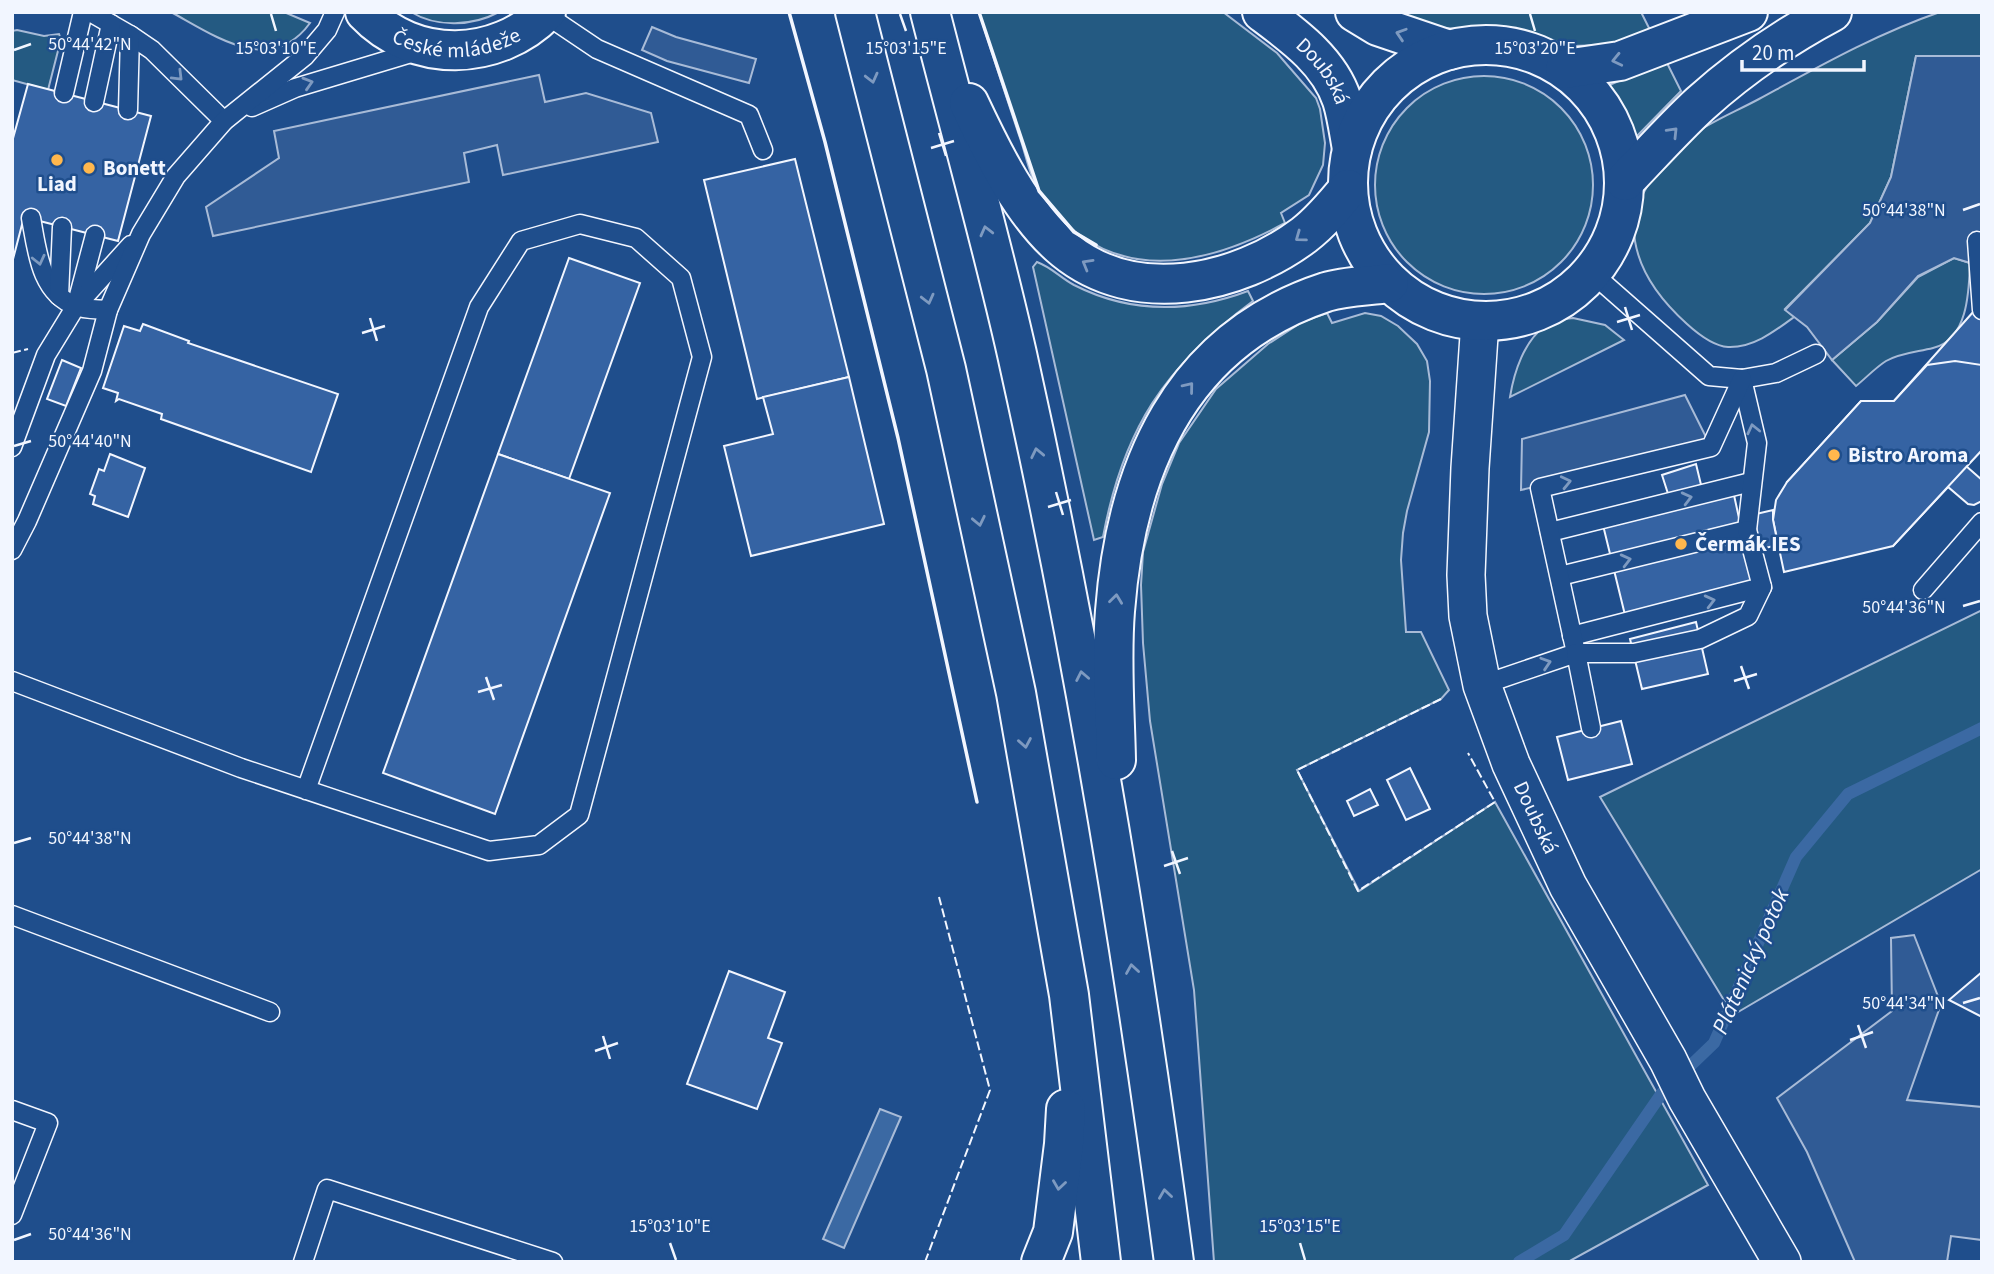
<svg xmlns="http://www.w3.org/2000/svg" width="1994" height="1274" viewBox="0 0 1994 1274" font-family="'Source Sans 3',sans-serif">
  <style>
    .green { fill: #245a82; stroke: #a8bbd7; stroke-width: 2 }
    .parking { fill: #305b95; stroke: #a8bbd7; stroke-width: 2 }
    .water { fill: #3b69a3; stroke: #a8bbd7; stroke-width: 2 }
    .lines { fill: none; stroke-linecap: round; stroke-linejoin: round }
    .stream { stroke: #3b69a3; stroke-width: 12 }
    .building { fill: #3563a3; stroke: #f2f6ff; stroke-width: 2 }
    .service-casing { stroke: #f2f6ff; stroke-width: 21 }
    .minor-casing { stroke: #f2f6ff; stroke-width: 40 }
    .tertiary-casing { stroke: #f2f6ff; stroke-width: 42 }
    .trunk-casing { stroke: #f2f6ff; stroke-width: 42 }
    .service { stroke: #1f4e8c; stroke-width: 18 }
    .minor { stroke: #1f4e8c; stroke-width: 37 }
    .tertiary { stroke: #1f4e8c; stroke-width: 38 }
    .trunk { stroke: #1f4e8c; stroke-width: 38 }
    .fence { stroke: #f2f6ff; stroke-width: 2; stroke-dasharray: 9 3.5; stroke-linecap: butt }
    .wall { stroke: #f2f6ff; stroke-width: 3.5 }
    .oneway { stroke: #7e9ac0 }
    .ticks { fill: none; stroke: #f2f6ff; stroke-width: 2.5 }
    .poi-dot { fill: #ffb74d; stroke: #1f4e8c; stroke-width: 2.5 }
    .labels { text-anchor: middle; stroke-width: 5; stroke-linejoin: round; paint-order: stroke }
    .street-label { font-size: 21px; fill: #f2f6ff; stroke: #1f4e8c }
    .poi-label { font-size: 21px; font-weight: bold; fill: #f2f6ff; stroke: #1f4e8c; text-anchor: start }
    .water-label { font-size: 23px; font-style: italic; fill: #f2f6ff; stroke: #1f4e8c }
    .ticks-label { font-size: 18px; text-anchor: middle; fill: #f2f6ff; stroke: #1f4e8c; stroke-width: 5; stroke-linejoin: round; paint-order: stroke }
  </style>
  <rect width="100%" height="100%" fill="#1f4e8c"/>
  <g class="green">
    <path d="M 171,12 L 284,12 L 310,23 C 271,77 215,36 171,12 Z"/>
    <path d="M 411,12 L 499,12 C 473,26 437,28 411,12 Z"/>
    <path d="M 979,12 L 1223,12 L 1277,53 L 1316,98 L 1320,109 L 1325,143 L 1323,165 L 1309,195 L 1281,213 L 1285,223 C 1198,270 1104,286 1040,193 C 1030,179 1026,155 1020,138 C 1006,96 992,54 979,12 Z"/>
    <polygon points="1390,12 1641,12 1650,30 1607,45 1572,46 1491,30 1442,28"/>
    <path d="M 1940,12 L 1982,12 L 1982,56 L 1916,56 L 1891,177 L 1870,223 L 1785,309 L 1794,317 C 1775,331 1753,348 1728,347 C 1713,346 1698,334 1687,324 C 1657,297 1631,261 1634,219 C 1635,209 1643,193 1648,185 C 1654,173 1675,149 1685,140 C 1707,123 1735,112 1759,99 C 1818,67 1876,34 1940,12 Z"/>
    <polygon points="17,30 44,36 59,34 61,39 48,90 12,80 12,31"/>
    <polygon points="1666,61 1681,91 1636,137 1618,101 1607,86"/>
    <circle cx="1484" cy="185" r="109"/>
    <path d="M 1954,258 L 1970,263 C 1969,291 1968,340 1933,348 C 1917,352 1900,353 1886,361 C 1875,368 1866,378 1856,386 L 1832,360 L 1877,322 L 1918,277 Z"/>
    <path d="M 1037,262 C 1051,267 1061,278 1074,285 C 1131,314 1189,313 1248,291 L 1253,301 C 1165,366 1123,429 1103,537 L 1094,540 L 1033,267 Z"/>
    <polygon points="1327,313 1332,323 1365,313 1381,316 1398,326 1417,344 1427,361 1430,381 1429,432 1407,511 1403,533 1401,560 1406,632 1421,632 1449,690 1441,699 1297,770 1359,891 1495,802 1708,1185 1568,1262 1214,1262 1194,990 1150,721 1143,643 1141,585 1143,552 1162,484 1179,443 1216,389 1268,344 1302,322"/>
    <path d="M 1573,318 L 1605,325 L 1624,340 L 1510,397 C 1514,372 1524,341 1546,325 C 1554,319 1564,319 1573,318 Z"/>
    <polygon points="1982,610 1982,869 1733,1015 1600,797"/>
  </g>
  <g class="parking">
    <polygon points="652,27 676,37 756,59 749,83 667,61 642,50"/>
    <polygon points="1916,56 1982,56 1982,274 1970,263 1954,258 1918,276 1877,322 1832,360 1807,327 1785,310 1870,223 1891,177"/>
    <polygon points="539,75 545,102 586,93 651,113 658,142 503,175 497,145 464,153 469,182 213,236 206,207 279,158 274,131"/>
    <polygon points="1685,395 1711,447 1521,490 1522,439"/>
    <polygon points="1914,935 1941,1004 1907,1100 1982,1107 1982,1240 1951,1236 1947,1262 1855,1262 1807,1152 1777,1098 1892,1011 1891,938"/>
  </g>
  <polygon class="water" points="880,1109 901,1117 844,1248 823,1239"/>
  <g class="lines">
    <polyline class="stream" points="1519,1262 1564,1235 1662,1093 1714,1043 1796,857 1848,794 1982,728"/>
  </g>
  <g class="building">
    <polygon points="28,84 151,116 118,241 24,217 12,263 12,142"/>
    <polygon points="795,159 849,377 757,399 704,180"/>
    <polygon points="569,258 640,283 569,479 498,454"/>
    <polygon points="1982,302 1982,450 1966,466 1982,480 1982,501 1974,505 1968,504 1948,487 1893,546 1787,482 1861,401 1894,401"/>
    <polygon points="143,324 189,341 188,343 338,394 311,472 161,419 162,414 119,399 116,401 118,393 103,388 124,326 140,331"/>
    <polygon points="62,360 81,368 66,406 47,399"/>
    <polygon points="1955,361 1982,365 1982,450 1893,546 1784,572 1773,520 1776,500 1787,482 1861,401 1894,401 1927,365"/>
    <polygon points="849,377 884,524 751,556 724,446 773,434 763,397"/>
    <polygon points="110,454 145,468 128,517 93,504 95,496 90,494 99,469 104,471"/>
    <polygon points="498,454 610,493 495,814 383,773"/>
    <polygon points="1696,464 1703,493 1732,486 1739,518 1773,510 1773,520 1778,545 1748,552 1755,584 1625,615 1601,517 1670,500 1662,475"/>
    <polygon points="1696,622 1708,674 1642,689 1630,639"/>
    <polygon points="1621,721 1632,764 1568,780 1557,737"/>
    <polygon points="1410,768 1430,809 1406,820 1387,780"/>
    <polygon points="1370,789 1378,805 1354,816 1347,801"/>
    <polygon points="729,971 785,992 768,1038 782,1043 757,1109 687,1084"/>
    <polygon points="1982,972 1982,1017 1949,1000"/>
  </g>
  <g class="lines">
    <g class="service-casing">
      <g id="service">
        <polyline points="90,12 130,35 152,50 224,121"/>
        <polyline points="545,14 597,49 749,115 763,150"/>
        <polyline points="64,93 83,12"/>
        <polyline points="94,102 111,24"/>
        <polyline points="252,107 295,88 418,51"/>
        <polyline points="128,110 130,35"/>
        <path d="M 31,218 C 37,250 40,293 76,306 C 85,310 98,309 108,310"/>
        <polyline points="1977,241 1982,310"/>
        <polyline points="1592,273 1709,376 1742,379 1776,373 1816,354"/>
        <polyline points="59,296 62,227"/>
        <polyline points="77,303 95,235"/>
        <polyline points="12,447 46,355 76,306 131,245"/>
        <polyline points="1550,532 1751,482"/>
        <polyline points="12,550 27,521 92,371 108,310 141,234 176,176 224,121 305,56 327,30 335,12"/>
        <polyline points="1560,576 1747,530 1757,443 1742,379"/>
        <polyline points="1923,590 1982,522"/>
        <polyline points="1572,636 1762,587 1747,530"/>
        <polyline points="12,681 241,768 489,851 539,845 579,815 702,357 681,278 636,238 580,224 521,241 479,307 306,790"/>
        <polyline points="1482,685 1576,653 1540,488 1711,447 1742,379"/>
        <polyline points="1591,728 1576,653 1634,653 1700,639 1748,616 1762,587"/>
        <polyline points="12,915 270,1012"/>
        <polyline points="12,1110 48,1123 12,1215"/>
        <polyline points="303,1262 327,1189 553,1262"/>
      </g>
    </g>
    <g class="minor-casing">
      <g id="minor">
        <path id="s1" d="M 1480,321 L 1470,468 L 1466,575 L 1468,616 L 1482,685 L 1511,764 L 1568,886 L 1668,1060 L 1687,1099 L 1782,1262"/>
      </g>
    </g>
    <g class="tertiary-casing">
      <g id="tertiary">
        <path id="s2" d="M 365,12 C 414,64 497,62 546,12"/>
        <path id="s3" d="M 1262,12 C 1294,36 1329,61 1342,100 C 1347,116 1349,133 1352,149"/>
        <polyline points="1355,12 1378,26 1449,50"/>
        <circle cx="1486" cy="183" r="138"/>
        <polyline points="1565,69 1620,61 1748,12"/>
        <path d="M 1625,181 C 1650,155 1674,128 1700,104 C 1740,68 1785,37 1832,12"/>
      </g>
    </g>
    <g class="trunk-casing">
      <g id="trunk">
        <polyline points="855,12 946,369 1016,693 1069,995 1101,1262"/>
        <path d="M 930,12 C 959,126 991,239 1017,354 C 1084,654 1134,957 1174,1262"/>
        <path d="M 969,103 C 992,152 1023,216 1065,250 C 1135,307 1237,285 1304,235 C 1321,222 1335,205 1348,189"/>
        <path d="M 1116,760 C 1115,711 1111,660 1115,611 C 1126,468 1180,340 1326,292 C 1346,286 1369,286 1389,283"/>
        <polyline points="1041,1262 1053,1232 1064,1144 1066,1109"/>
      </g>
    </g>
    <use href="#service" class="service"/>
    <use href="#minor" class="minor"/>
    <use href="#tertiary" class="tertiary"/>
    <use href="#trunk" class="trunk"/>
    <g class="fence">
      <polyline points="12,353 28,349"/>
      <polyline points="1441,699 1297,770 1358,891 1495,802 1468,753"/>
      <polyline points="925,1262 990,1090 939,897"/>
    </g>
    <g class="wall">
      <polyline points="789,12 825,142 898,438 977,802"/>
      <polyline points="979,12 1039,191 1074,232 1096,245"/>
    </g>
  </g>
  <defs><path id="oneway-chevron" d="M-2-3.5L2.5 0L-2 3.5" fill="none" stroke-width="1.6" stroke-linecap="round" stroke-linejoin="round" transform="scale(1.75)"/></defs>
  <g class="oneway">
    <use href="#oneway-chevron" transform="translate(1401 34) rotate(-162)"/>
    <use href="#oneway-chevron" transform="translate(1617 60) rotate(167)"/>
    <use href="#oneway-chevron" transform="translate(178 76) rotate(45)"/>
    <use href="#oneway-chevron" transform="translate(872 78) rotate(76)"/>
    <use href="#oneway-chevron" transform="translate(308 83) rotate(-17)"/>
    <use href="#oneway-chevron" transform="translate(1673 132) rotate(-46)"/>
    <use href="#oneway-chevron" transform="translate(986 231) rotate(-104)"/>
    <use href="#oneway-chevron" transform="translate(1300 237) rotate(144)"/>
    <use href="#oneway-chevron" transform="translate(39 260) rotate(77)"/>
    <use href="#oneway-chevron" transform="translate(1087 264) rotate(-150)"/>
    <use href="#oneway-chevron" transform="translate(928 299) rotate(76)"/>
    <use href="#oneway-chevron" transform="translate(1189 387) rotate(-51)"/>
    <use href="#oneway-chevron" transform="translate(1753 429) rotate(-103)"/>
    <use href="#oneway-chevron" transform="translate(1037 453) rotate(-102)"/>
    <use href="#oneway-chevron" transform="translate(1566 482) rotate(-13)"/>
    <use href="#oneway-chevron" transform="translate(1687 498) rotate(-14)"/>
    <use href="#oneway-chevron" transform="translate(979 521) rotate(78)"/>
    <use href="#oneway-chevron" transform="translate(1626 560) rotate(-14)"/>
    <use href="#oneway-chevron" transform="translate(1116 599) rotate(-83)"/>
    <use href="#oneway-chevron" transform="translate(1710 601) rotate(-14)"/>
    <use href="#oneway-chevron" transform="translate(1546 663) rotate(-18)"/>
    <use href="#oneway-chevron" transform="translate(1082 676) rotate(-101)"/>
    <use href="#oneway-chevron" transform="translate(1025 743) rotate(80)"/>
    <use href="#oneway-chevron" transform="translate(1132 969) rotate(-99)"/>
    <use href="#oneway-chevron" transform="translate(1059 1185) rotate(98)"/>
    <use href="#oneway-chevron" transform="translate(1165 1194) rotate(-98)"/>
  </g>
  <path class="ticks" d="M 271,14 L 276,31M 900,14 L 906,31M 1530,14 L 1535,31M 14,50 L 31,44M 939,133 L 946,156M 931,148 L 954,141M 1963,210 L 1980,204M 1625,307 L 1632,330M 370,318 L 377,341M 1617,322 L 1640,315M 362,333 L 385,326M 14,446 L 31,441M 1056,492 L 1063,515M 1048,507 L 1071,500M 1963,606 L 1980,601M 1741,666 L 1749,689M 486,677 L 494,700M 1734,681 L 1757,674M 478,692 L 502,685M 14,843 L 31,838M 1172,851 L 1180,874M 1164,866 L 1188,858M 1963,1003 L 1980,998M 1858,1025 L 1866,1048M 603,1036 L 610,1059M 1850,1040 L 1873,1032M 595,1051 L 618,1043M 14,1240 L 31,1234M 670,1243 L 676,1260M 1300,1243 L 1305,1260"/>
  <g class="poi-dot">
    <circle cx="57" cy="160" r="7"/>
    <circle cx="89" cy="168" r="7"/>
    <circle cx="1834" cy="455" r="7"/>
    <circle cx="1681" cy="544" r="7"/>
  </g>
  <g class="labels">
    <g class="street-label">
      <text dy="7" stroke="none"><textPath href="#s2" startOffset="102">České mládeže</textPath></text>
      <text dy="7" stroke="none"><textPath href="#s3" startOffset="86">Doubská</textPath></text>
      <text dy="7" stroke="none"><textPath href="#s1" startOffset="509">Doubská</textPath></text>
    </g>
    <g class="poi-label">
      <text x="103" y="175">Bonett</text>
      <text x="57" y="191" text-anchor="middle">Liad</text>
      <text x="1848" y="462">Bistro Aroma</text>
      <text x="1695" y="551">Čermák IES</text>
    </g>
    <g class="water-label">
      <text transform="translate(1750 961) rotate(-66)" y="8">Plátenický potok</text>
    </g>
  </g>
  <g class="ticks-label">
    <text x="90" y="50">50°44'42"N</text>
    <text x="276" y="54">15°03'10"E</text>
    <text x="906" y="54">15°03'15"E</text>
    <text x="1535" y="54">15°03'20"E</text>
    <text x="1904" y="216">50°44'38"N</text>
    <text x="90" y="447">50°44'40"N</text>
    <text x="1904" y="613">50°44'36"N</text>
    <text x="90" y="844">50°44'38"N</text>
    <text x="1904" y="1009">50°44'34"N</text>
    <text x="670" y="1232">15°03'10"E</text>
    <text x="1300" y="1232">15°03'15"E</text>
    <text x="90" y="1240">50°44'36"N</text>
  </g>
  <rect width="1994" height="1274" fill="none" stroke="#f2f6ff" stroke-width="28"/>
  <path d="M1742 60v10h122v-10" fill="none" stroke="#f2f6ff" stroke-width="3.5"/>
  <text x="1752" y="60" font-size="21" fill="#f2f6ff" stroke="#1f4e8c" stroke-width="5" paint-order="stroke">20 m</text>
</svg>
